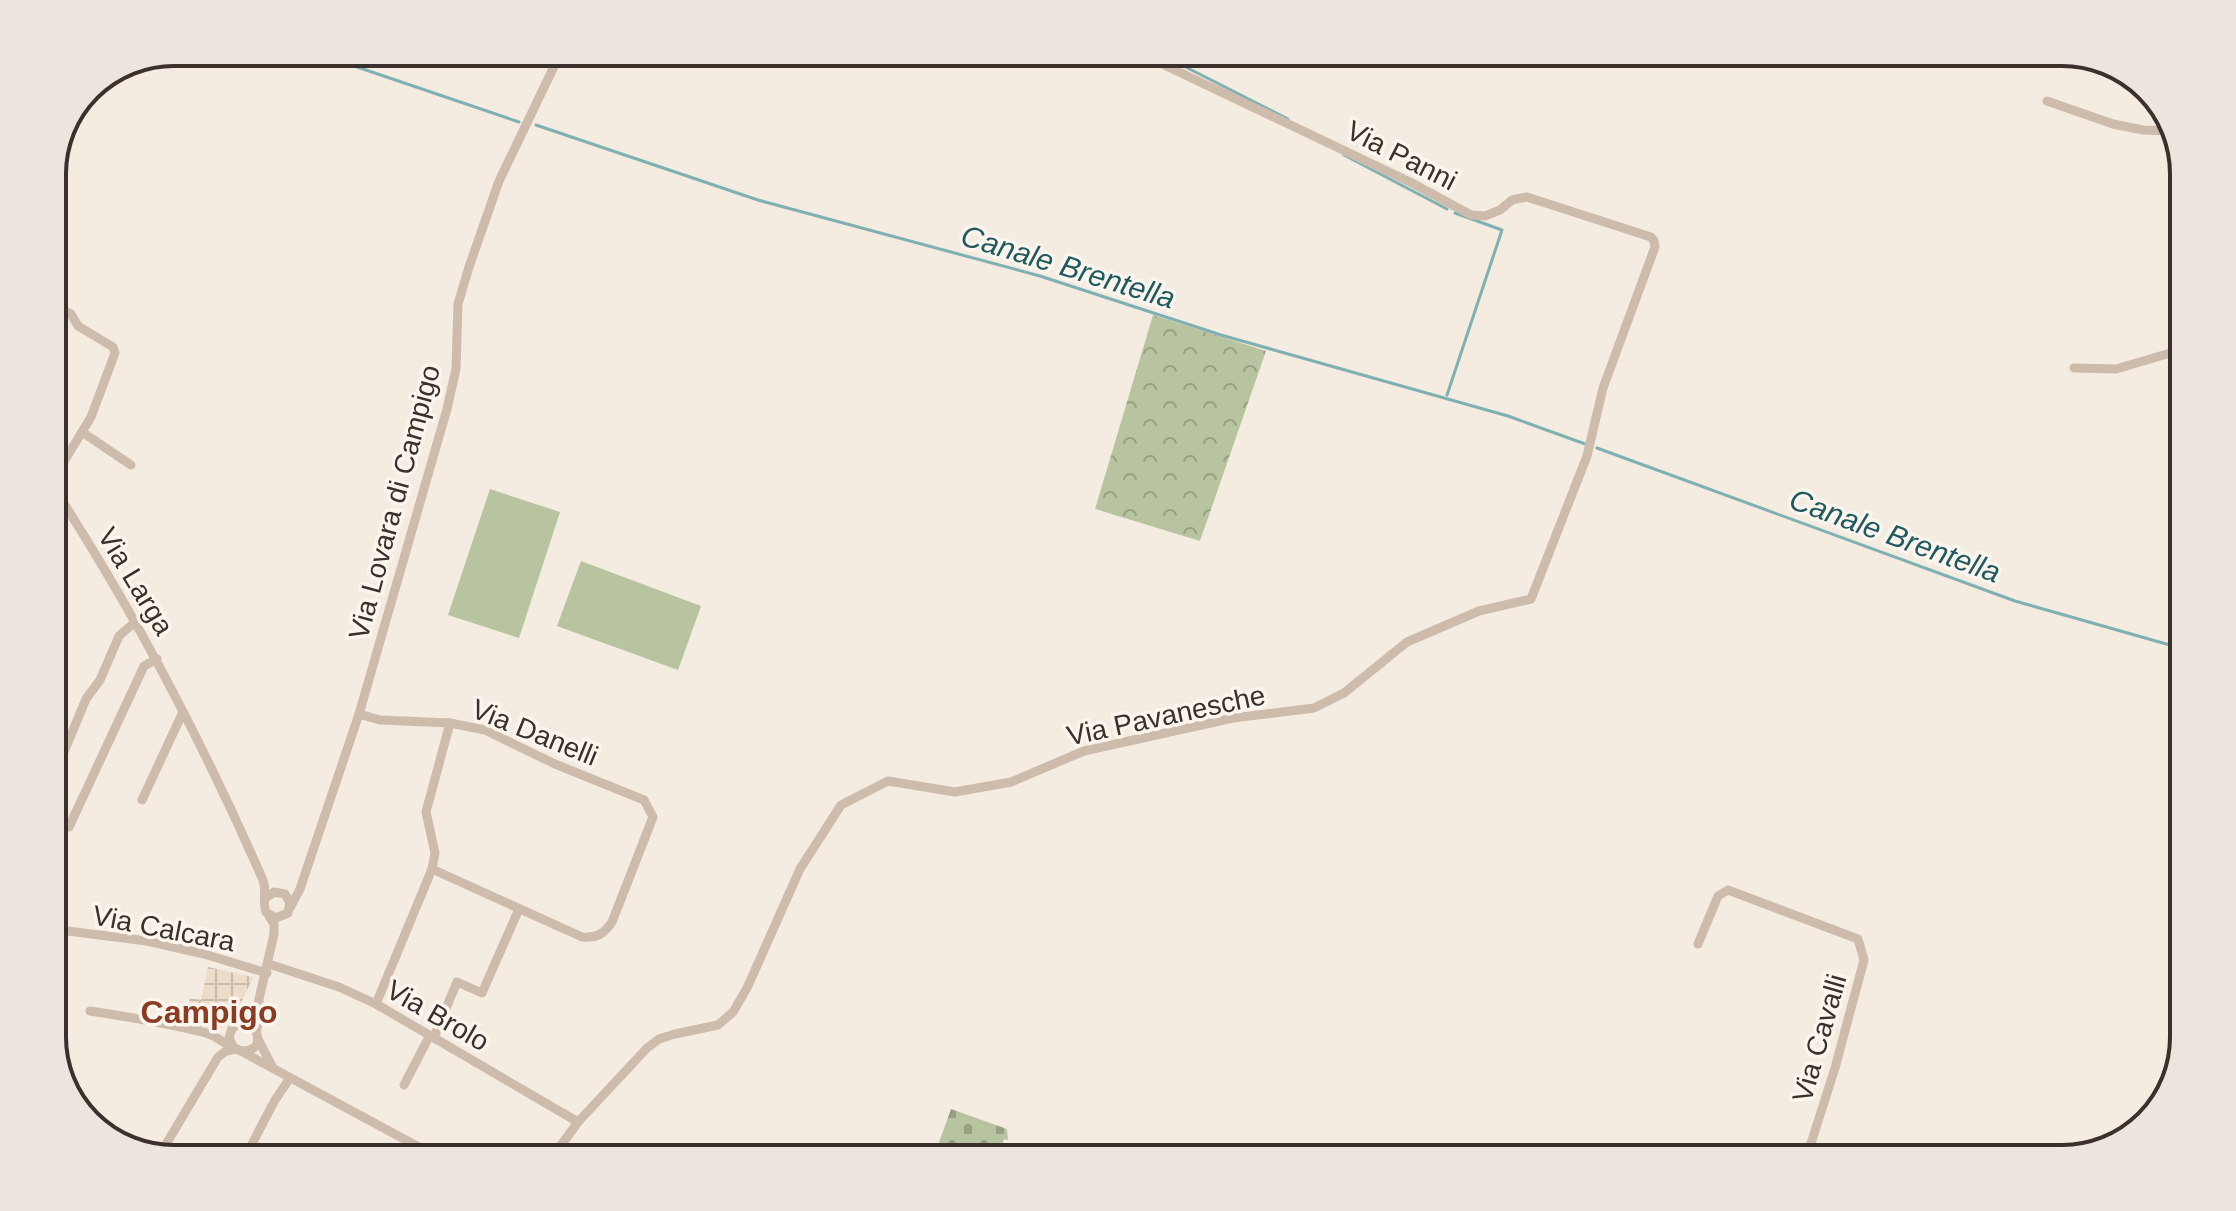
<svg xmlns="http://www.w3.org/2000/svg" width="2236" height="1211" viewBox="0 0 2236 1211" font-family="Arial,sans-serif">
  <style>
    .forest { fill: url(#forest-crowns) }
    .cemetery { fill: url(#cemetery-stones) }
    .park { fill: #b8c4a0 }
    .plaza { fill: url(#plaza-grid) }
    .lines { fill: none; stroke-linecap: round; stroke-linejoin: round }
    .stream { stroke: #7fb0b2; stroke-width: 3 }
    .minor { stroke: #cdbbac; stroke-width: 9 }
    .labels { text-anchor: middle; stroke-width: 7; stroke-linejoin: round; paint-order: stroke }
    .street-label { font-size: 28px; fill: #3b302b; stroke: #fbf5ee }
    .water-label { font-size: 30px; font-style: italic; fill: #1f5a5e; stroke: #fbf5ee }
    .quarter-label { font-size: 32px; font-weight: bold; fill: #8c3b22; stroke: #fbf5ee }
    .rim { fill: none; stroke: #3b302b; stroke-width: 4 }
  </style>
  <defs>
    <pattern id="forest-crowns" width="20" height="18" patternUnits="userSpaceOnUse" patternTransform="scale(2)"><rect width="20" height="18" fill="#b8c4a0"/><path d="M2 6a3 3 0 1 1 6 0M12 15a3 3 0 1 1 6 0" fill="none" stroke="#97a083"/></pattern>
    <pattern id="cemetery-stones" width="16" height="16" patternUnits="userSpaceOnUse" patternTransform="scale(2)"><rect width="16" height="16" fill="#b8c4a0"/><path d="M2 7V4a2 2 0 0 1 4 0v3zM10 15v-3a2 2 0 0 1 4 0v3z" fill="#97a083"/></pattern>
    <pattern id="plaza-grid" width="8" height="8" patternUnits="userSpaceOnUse" patternTransform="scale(2)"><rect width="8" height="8" fill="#ecdcc8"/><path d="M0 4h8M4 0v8" fill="none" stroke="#cbbdac"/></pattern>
  </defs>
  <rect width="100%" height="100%" fill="#f4ebe1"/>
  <polygon class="forest" points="1153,315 1266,351 1200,541 1095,509"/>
  <polygon class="cemetery" points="951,1109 1007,1129 1008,1140 1004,1139 998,1155 1001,1159 933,1159"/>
  <g class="park">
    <polygon points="490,489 560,512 519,638 448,615"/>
    <polygon points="581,561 701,606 678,670 557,626"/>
  </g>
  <polygon class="plaza" points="208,967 253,977 232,1023 217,1030 185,1025 190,998 201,1000"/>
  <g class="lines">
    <g class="stream">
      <polyline points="313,52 519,122"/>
      <polyline points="1156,52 1288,119"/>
      <polyline points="536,125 758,200 1040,276 1221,335 1508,416 1588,445"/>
      <polyline points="1344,155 1447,209"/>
      <polyline points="1447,395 1502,230 1455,213"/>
      <polyline points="1597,448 2015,601 2184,649"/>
    </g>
    <g class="minor">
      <polyline points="2047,101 2113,124 2143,130 2172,131"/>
      <polyline points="52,304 71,314 78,326 113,347 115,353 91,417 52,481"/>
      <polyline points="2074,368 2116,369 2184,349"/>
      <polyline points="82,432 131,465"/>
      <path d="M 52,485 C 134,611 203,743 263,880 C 267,891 262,902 266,912 L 276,918 L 288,913 L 290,903 L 285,894 L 274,892 L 267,897"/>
      <path d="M 359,714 L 380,720 L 450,723 L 485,730 L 555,764 L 644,800 L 653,817 L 612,922 C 604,934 597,938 582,937 L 432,869"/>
      <polyline points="64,752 86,699 100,680 119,636 136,621"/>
      <polyline points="142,800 183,712"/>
      <polyline points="69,827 144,666 157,659"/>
      <polyline points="290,908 300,889 359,714 447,409 456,369 458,304 469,267 499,181 561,52"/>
      <polyline points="52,929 147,941 204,954 267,973"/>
      <polyline points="1698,944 1718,896 1728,890 1858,939 1864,960 1835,1068 1806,1159"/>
      <polyline points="269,964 339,987 376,1004 578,1122"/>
      <polyline points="376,1004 432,869 435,853 426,812 450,723"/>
      <path d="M 90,1011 C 129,1017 168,1023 206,1033 C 219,1036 232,1052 245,1051 C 265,1049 259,1026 244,1022 L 232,1028 L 229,1038 L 233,1046"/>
      <polyline points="257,1030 259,999 274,934 274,924 269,916"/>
      <polyline points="434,1037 457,982 482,993 519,909"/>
      <polyline points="258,1039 272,1066"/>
      <polyline points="241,1051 441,1159"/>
      <polyline points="404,1085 430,1035"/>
      <polyline points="159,1156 218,1057 226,1051 237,1049"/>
      <polyline points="244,1159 275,1100 290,1078"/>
      <polyline points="551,1159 578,1122 647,1048 659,1039 675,1034 718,1025 733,1012 747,988 800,869 841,805 888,781 955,792 1011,782 1084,751 1233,718 1314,708 1344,693 1407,642 1479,611 1531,599 1587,456 1603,388 1655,247 1654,241 1651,237 1527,197 1512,200 1500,210 1485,216 1471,215 1410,182 1137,52"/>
    </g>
  </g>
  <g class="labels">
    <g class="street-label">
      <text transform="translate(1402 155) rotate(27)" y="10">Via Panni</text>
      <text transform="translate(394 502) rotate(-75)" y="10">Via Lovara di Campigo</text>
      <text transform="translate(136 581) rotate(59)" y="10">Via Larga</text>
      <text transform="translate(1166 715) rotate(-12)" y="10">Via Pavanesche</text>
      <text transform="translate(535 732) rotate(22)" y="10">Via Danelli</text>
      <text transform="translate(164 928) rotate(11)" y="10">Via Calcara</text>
      <text transform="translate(438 1015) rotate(30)" y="10">Via Brolo</text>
      <text transform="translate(1819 1038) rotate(-74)" y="10">Via Cavalli</text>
    </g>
    <g class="water-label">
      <text transform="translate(1068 267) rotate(17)" y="10">Canale Brentella</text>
      <text transform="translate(1895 536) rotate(20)" y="10">Canale Brentella</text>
    </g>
    <g class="quarter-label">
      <text x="209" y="1023">Campigo</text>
    </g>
  </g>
  <path d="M0 0H2236V1211H0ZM174 66H2062A108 108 0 0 1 2170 174V1037A108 108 0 0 1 2062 1145H174A108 108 0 0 1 66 1037V174A108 108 0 0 1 174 66Z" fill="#ece5de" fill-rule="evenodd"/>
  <path class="rim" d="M174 66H2062A108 108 0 0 1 2170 174V1037A108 108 0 0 1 2062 1145H174A108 108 0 0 1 66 1037V174A108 108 0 0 1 174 66Z"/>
</svg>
